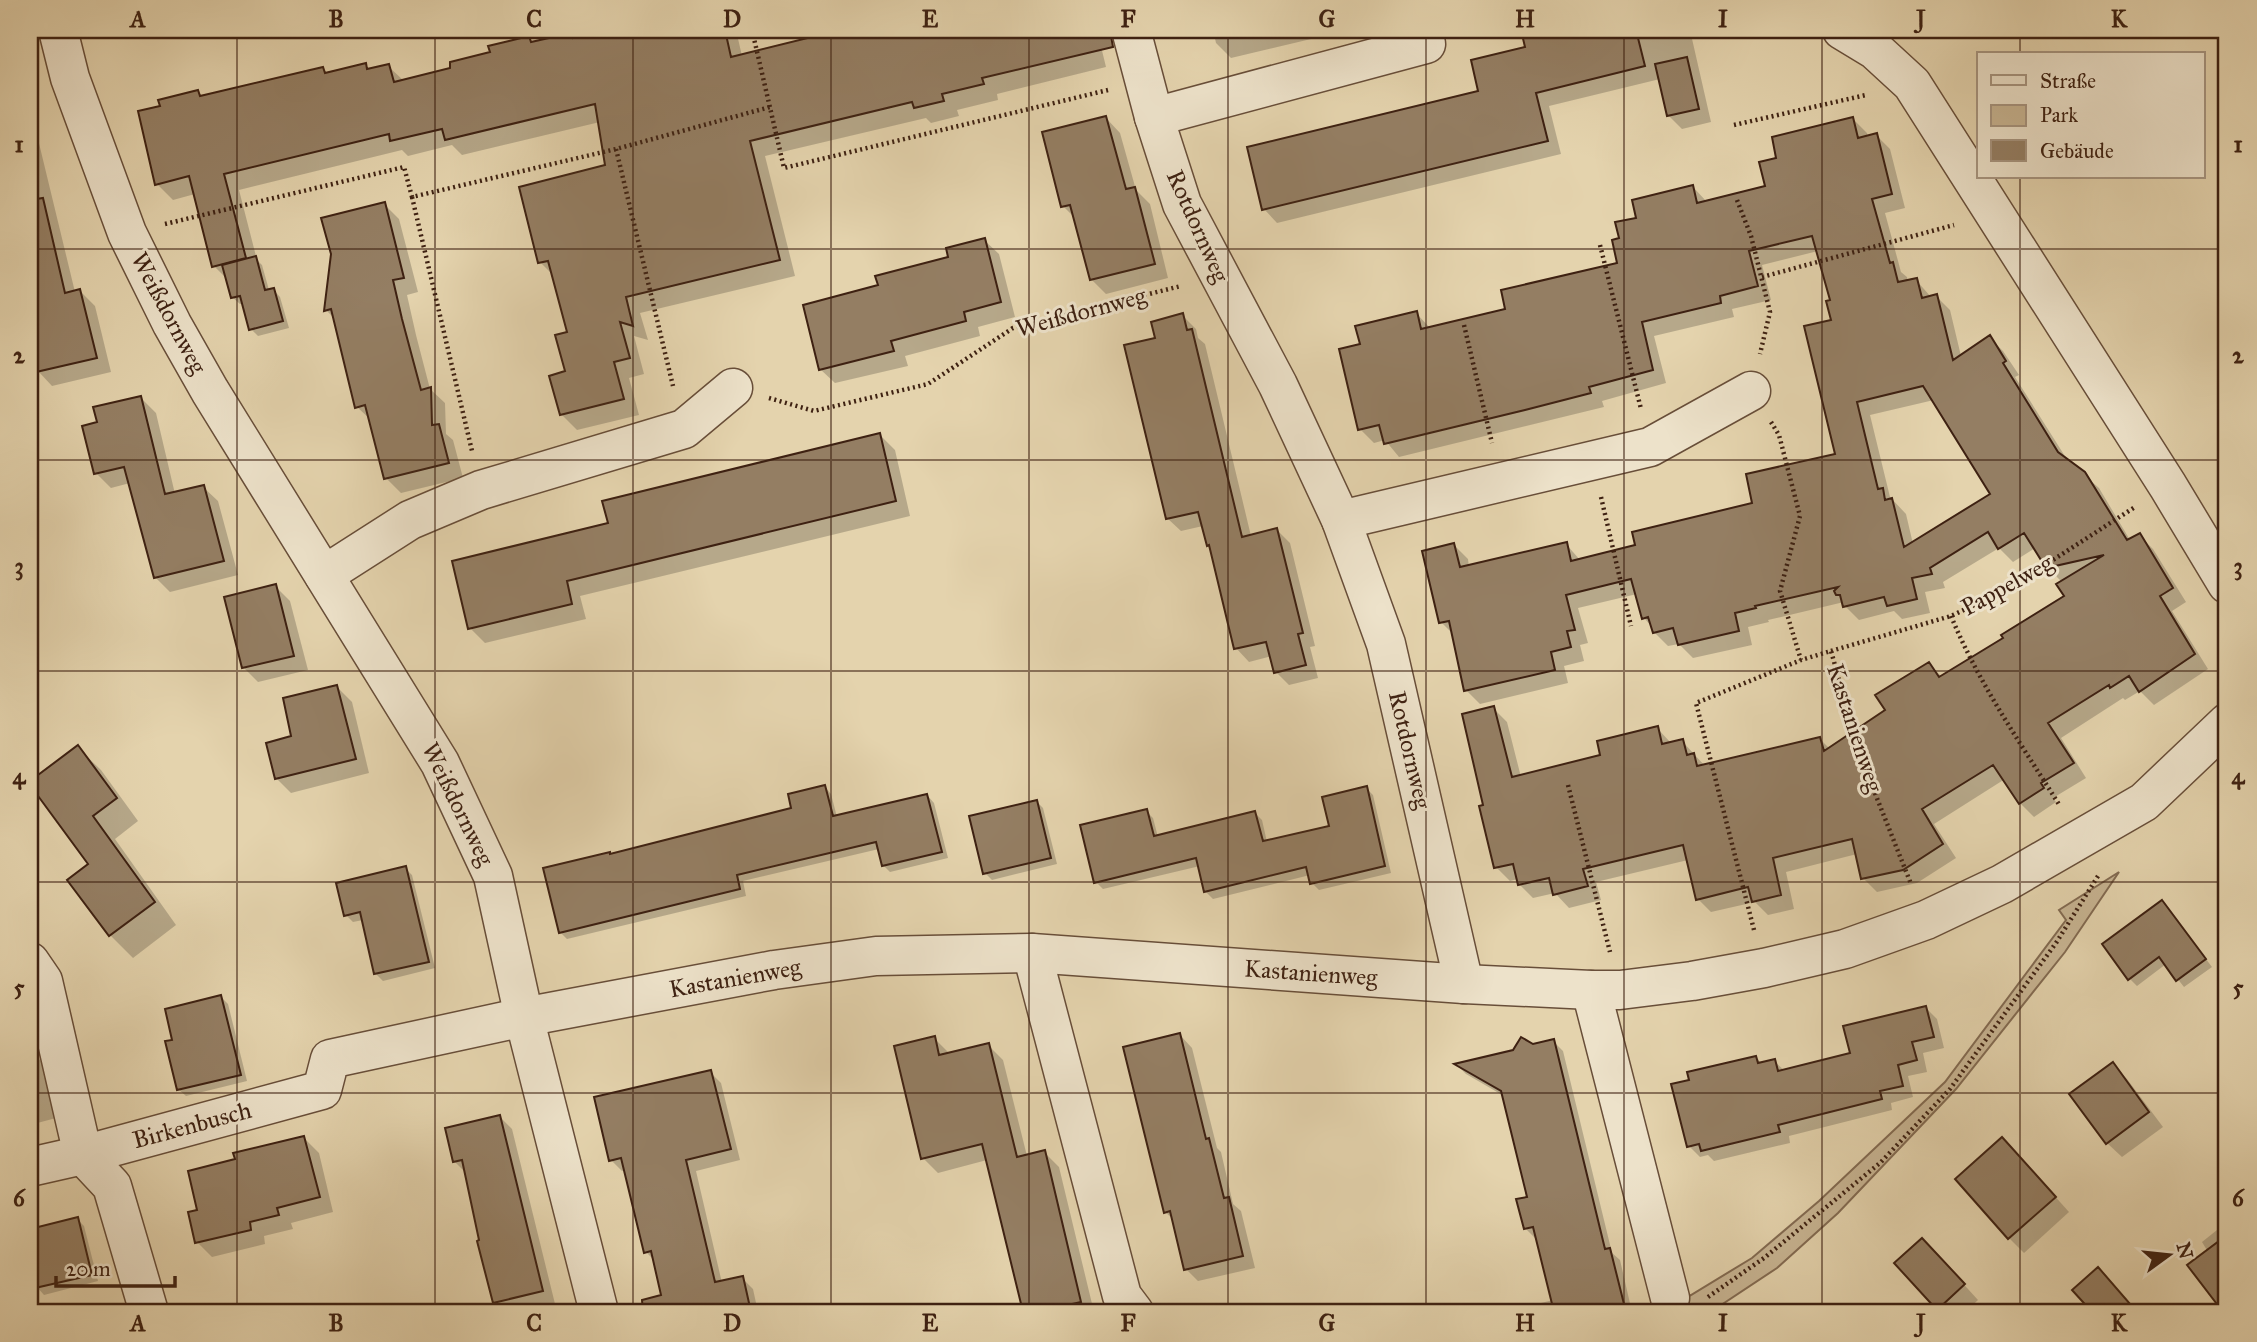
<svg xmlns="http://www.w3.org/2000/svg" width="2257" height="1342" viewBox="0 0 2257 1342" font-family="'IM FELL Great Primer',serif">
  <style>
    .green { fill: #c8b593; stroke: #836b52; stroke-width: 2 }
    .shadow { fill: #0003; fill-rule: evenodd }
    .building { fill: #947e63; stroke: #3e2112; stroke-width: 2; fill-rule: evenodd }
    .lines { fill: none; stroke-linecap: round; stroke-linejoin: round }
    .minor-casing { stroke: #684e39; stroke-width: 41 }
    .path { stroke: #3e2112; stroke-width: 4.5; stroke-dasharray: 2 3.5; stroke-linecap: butt }
    .minor { stroke: #ede2ca; stroke-width: 38 }
    .grid { fill: none; stroke: #3e2112; stroke-width: 2; stroke-opacity: 0.55 }
    .labels { text-anchor: middle; stroke-width: 6; stroke-linejoin: round; paint-order: stroke }
    .street-label { font-size: 24px; fill: #3e2112; stroke: #ede2ca }
    .neatline { fill: none; stroke: #3e2112; stroke-width: 2.5 }
    .grid-label { font-size: 23px; text-anchor: middle; font-weight: bold; fill: #3e2112 }
  </style>
  <rect width="100%" height="100%" fill="#e4d3ad"/>
  <filter id="stains"><feTurbulence type="fractalNoise" baseFrequency=".00286" numOctaves="4"/><feColorMatrix values="0 0 0 0 .2 0 0 0 0 .09 0 0 0 0 .02 0 0 0 .5 -.17"/></filter>
  <radialGradient id="worn" r=".72"><stop offset=".6" stop-color="#630" stop-opacity="0"/><stop offset="1" stop-color="#630" stop-opacity=".3"/></radialGradient>
  <polygon class="green" points="2119,872 2065,952 1956,1089 1838,1213 1777,1268 1712,1311 1655,1312 1691,1295 1752,1258 1819,1201 1945,1082 2066,920 2059,910"/>
  <g class="shadow">
    <polygon points="617,30 736,30 742,56 848,30 1097,30 1106,67 997,94 998,100 957,110 959,116 931,123 926,118 765,156 795,276 640,313 648,340 634,336 644,374 629,378 639,415 577,430 561,414 569,333 554,276 540,262 607,167 600,122 462,155 452,145 408,156 402,150 239,190 257,260 262,265 269,290 273,289 280,297 289,328 258,336 251,329 244,304 240,304 232,297 228,280 214,266 195,194 173,200 157,184 162,108 198,92 203,97 323,69 328,74 365,65 370,70 388,66 404,81 452,69 528,38 533,43 571,35 576,39"/>
    <polygon points="1213,30 1349,30 1231,58 1216,43"/>
    <polygon points="1523,30 1690,30 1711,122 1682,129 1669,116 1660,79 1549,106 1561,154 1277,223 1264,209 1480,92 1527,48"/>
    <polygon points="30,106 75,292 80,291 95,306 111,372 52,386 38,371 30,340 39,338 30,301"/>
    <polygon points="1106,118 1120,133 1136,190 1150,204 1168,278 1106,294 1091,279 1076,219 1063,206"/>
    <path d="M 1853,119 L 1867,133 L 1868,137 L 1876,135 L 1890,149 L 1905,208 L 1885,213 L 1901,272 L 1907,277 L 1908,282 L 1916,280 L 1931,297 L 1936,296 L 1950,310 L 1961,356 L 1990,338 L 2003,351 L 2019,375 L 2015,377 L 2068,461 L 2099,488 L 2130,540 L 2139,535 L 2153,549 L 2186,602 L 2172,611 L 2208,669 L 2154,705 L 2140,691 L 2125,700 L 2123,698 L 2061,738 L 2086,778 L 2053,798 L 2056,802 L 2034,817 L 2020,803 L 2005,779 L 1934,824 L 1956,858 L 1917,883 L 1877,892 L 1863,878 L 1857,854 L 1786,872 L 1794,909 L 1768,915 L 1755,902 L 1711,912 L 1698,899 L 1688,860 L 1596,882 L 1601,900 L 1569,908 L 1555,893 L 1533,898 L 1519,884 L 1518,879 L 1510,881 L 1496,867 L 1485,807 L 1493,708 L 1507,722 L 1521,777 L 1602,757 L 1657,728 L 1671,743 L 1682,741 L 1705,766 L 1820,739 L 1830,749 L 1888,711 L 1929,664 L 1942,677 L 2006,639 L 2066,597 L 2062,582 L 2047,567 L 2035,548 L 2013,562 L 1999,548 L 1943,582 L 1945,588 L 1925,592 L 1930,613 L 1902,619 L 1894,611 L 1859,620 L 1845,606 L 1844,602 L 1768,620 L 1769,622 L 1748,627 L 1752,645 L 1693,658 L 1679,644 L 1668,646 L 1654,632 L 1653,628 L 1644,618 L 1637,594 L 1578,608 L 1588,643 L 1580,645 L 1584,661 L 1564,666 L 1568,683 L 1480,704 L 1466,690 L 1454,635 L 1441,622 L 1454,545 L 1468,559 L 1469,567 L 1566,544 L 1580,560 L 1637,546 L 1754,504 L 1837,456 L 1832,301 L 1818,251 L 1762,265 L 1771,300 L 1732,309 L 1734,317 L 1654,336 L 1666,383 L 1602,401 L 1604,407 L 1399,457 L 1385,440 L 1374,443 L 1360,429 L 1362,345 L 1416,313 L 1431,329 L 1507,310 L 1619,264 L 1621,239 L 1638,219 L 1693,187 L 1707,202 L 1767,187 L 1779,159 ZM 1934,400 L 1993,494 L 1913,544 L 1906,514 L 1890,497 L 1870,415 Z"/>
    <polygon points="384,204 399,219 418,292 407,295 416,335 430,389 445,403 446,434 453,440 463,478 401,493 386,478 371,420 357,407 336,320 326,310"/>
    <polygon points="984,240 999,254 1015,317 978,327 980,336 905,356 908,366 835,383 820,369 950,258"/>
    <polygon points="1182,315 1196,329 1198,338 1205,344 1251,536 1277,530 1290,543 1315,646 1310,647 1318,678 1289,685 1276,672 1272,656 1249,662 1236,648 1212,548 1208,545 1203,526 1181,531 1167,518 1157,339"/>
    <polygon points="141,398 156,413 175,494 203,487 218,501 238,575 170,592 155,577 130,483 111,488 96,473 99,424"/>
    <polygon points="880,435 895,450 910,516 580,596 586,619 485,643 470,628 610,525"/>
    <polygon points="275,586 290,601 308,670 258,682 243,667"/>
    <polygon points="337,687 352,702 369,773 291,793 276,778 293,737"/>
    <polygon points="78,748 101,770 138,821 115,839 176,925 133,958 110,935 69,880 90,865"/>
    <polygon points="824,786 831,794 837,817 927,795 934,803 948,858 890,872 883,865 879,849 743,881 746,896 567,939 560,932 611,855 793,809"/>
    <polygon points="1366,788 1373,795 1391,873 1319,890 1312,883 1310,875 1213,899 1206,892 1200,866 1103,889 1096,882 1146,811 1153,818 1158,837 1255,813 1262,820 1267,842 1331,827"/>
    <polygon points="1036,801 1043,808 1057,864 992,880 985,873"/>
    <polygon points="405,868 412,875 435,968 383,981 376,974 363,920 353,922 346,915"/>
    <polygon points="2168,909 2212,967 2184,987 2166,964 2137,986 2130,979"/>
    <polygon points="221,997 228,1004 247,1081 186,1096 178,1089 174,1041"/>
    <polygon points="1926,1008 1937,1019 1944,1048 1923,1053 1927,1072 1908,1076 1913,1097 1891,1103 1892,1110 1789,1136 1790,1143 1714,1161 1708,1155 1700,1157 1689,1146 1756,1057 1762,1064 1774,1061 1785,1071 1852,1054"/>
    <polygon points="1180,1035 1192,1048 1217,1148 1221,1152 1233,1204 1241,1211 1255,1268 1198,1281 1186,1269 1174,1220 1165,1212"/>
    <polygon points="934,1038 949,1053 988,1045 1003,1060 1027,1156 1044,1152 1059,1167 1094,1312 1024,1312 987,1160 938,1173 923,1158"/>
    <polygon points="1553,1041 1563,1051 1612,1253 1620,1260 1632,1312 1530,1312 1529,1306 1553,1300 1537,1238 1535,1238 1525,1228 1529,1198 1504,1096 1466,1074 1457,1065"/>
    <polygon points="30,1050 43,1063 56,1118 30,1125"/>
    <polygon points="2113,1065 2127,1079 2163,1127 2122,1157 2107,1143"/>
    <polygon points="710,1072 721,1083 740,1160 696,1171 722,1283 742,1278 753,1289 758,1312 667,1312 655,1261 646,1252 626,1170 622,1171 611,1160"/>
    <polygon points="500,1117 512,1129 557,1312 497,1312 479,1242 481,1242 466,1173 454,1161"/>
    <polygon points="304,1138 319,1153 333,1212 291,1223 293,1229 264,1236 265,1244 212,1257 197,1242 199,1211 237,1161"/>
    <polygon points="2017,1154 2069,1212 2024,1253 2009,1238"/>
    <polygon points="77,1219 84,1226 98,1281 44,1295 37,1287 30,1259 30,1231"/>
    <polygon points="2222,1226 2227,1231 2227,1311 2214,1297 2208,1252 2202,1242"/>
    <polygon points="1937,1255 1978,1300 1965,1312 1942,1312 1897,1264"/>
    <polygon points="1361,1306 1367,1312 1334,1312"/>
  </g>
  <g class="building">
    <polygon points="610,30 725,30 731,57 840,30 1110,30 1113,47 982,78 984,84 942,94 944,101 914,108 912,102 750,141 780,260 626,297 633,326 620,322 630,358 614,362 624,399 560,415 549,376 565,371 555,335 567,332 548,261 538,263 519,187 605,165 595,104 445,140 442,129 390,141 389,134 224,174 246,258 212,267 189,176 155,185 138,111 160,106 158,100 198,90 200,96 323,67 325,73 366,63 367,69 389,64 394,82 450,68 450,62 490,52 488,46 509,41 529,36 531,42 571,33 573,38"/>
    <polygon points="1521,30 1636,30 1645,66 1536,93 1548,141 1262,210 1247,147 1478,91 1471,60 1525,47"/>
    <polygon points="1687,57 1699,109 1667,116 1655,64"/>
    <polygon points="1106,116 1126,189 1135,187 1155,264 1090,280 1070,205 1061,207 1042,132"/>
    <path d="M 1853,117 L 1858,138 L 1877,133 L 1892,194 L 1872,199 L 1890,263 L 1893,262 L 1898,282 L 1917,278 L 1922,298 L 1937,294 L 1953,360 L 1990,335 L 2006,361 L 2003,363 L 2058,452 L 2085,472 L 2127,540 L 2140,533 L 2173,588 L 2160,596 L 2195,654 L 2139,692 L 2129,676 L 2110,688 L 2109,685 L 2048,723 L 2074,763 L 2041,783 L 2044,788 L 2019,804 L 1993,765 L 1922,809 L 1943,844 L 1903,870 L 1861,879 L 1852,839 L 1773,858 L 1781,895 L 1752,902 L 1748,887 L 1696,900 L 1683,845 L 1583,869 L 1588,886 L 1553,895 L 1549,878 L 1518,885 L 1513,864 L 1494,868 L 1479,806 L 1483,805 L 1462,714 L 1494,706 L 1512,777 L 1600,755 L 1597,741 L 1658,726 L 1662,744 L 1683,739 L 1687,755 L 1694,753 L 1697,766 L 1820,737 L 1824,751 L 1885,710 L 1875,695 L 1929,662 L 1939,677 L 2003,638 L 2001,635 L 2064,596 L 2056,584 L 2104,555 L 2046,568 L 2024,533 L 1998,549 L 1988,532 L 1930,568 L 1932,574 L 1912,578 L 1917,599 L 1887,606 L 1884,597 L 1843,607 L 1840,595 L 1836,595 L 1834,591 L 1838,587 L 1755,606 L 1756,608 L 1735,613 L 1739,631 L 1678,645 L 1673,628 L 1653,633 L 1648,617 L 1642,619 L 1631,579 L 1566,595 L 1575,630 L 1567,631 L 1571,647 L 1551,652 L 1555,670 L 1464,691 L 1449,621 L 1439,623 L 1422,551 L 1454,543 L 1460,567 L 1567,542 L 1571,561 L 1635,545 L 1632,532 L 1752,503 L 1746,474 L 1835,454 L 1804,326 L 1831,320 L 1826,301 L 1830,300 L 1812,236 L 1749,251 L 1758,286 L 1720,296 L 1721,303 L 1642,322 L 1653,370 L 1589,387 L 1591,393 L 1525,410 L 1384,444 L 1379,425 L 1358,430 L 1339,349 L 1360,344 L 1355,326 L 1417,311 L 1421,329 L 1505,309 L 1501,290 L 1617,263 L 1612,240 L 1619,238 L 1615,222 L 1636,218 L 1632,200 L 1693,185 L 1697,203 L 1765,186 L 1759,162 L 1776,158 L 1772,137 ZM 1923,386 L 1990,494 L 1904,547 L 1892,498 L 1885,500 L 1883,488 L 1878,489 L 1857,402 Z"/>
    <polygon points="43,198 65,293 80,289 97,358 36,372 30,347 30,338 37,336 30,308 30,200"/>
    <polygon points="385,202 404,278 393,280 402,319 421,390 431,387 432,425 439,424 449,463 384,479 365,405 355,408 331,309 324,311 331,254 321,218"/>
    <polygon points="985,238 1001,302 964,312 966,321 891,341 894,351 819,370 803,305 878,285 875,276 948,257 946,248"/>
    <polygon points="256,256 265,290 274,288 283,321 249,330 240,296 231,298 222,265"/>
    <polygon points="1183,313 1187,330 1192,329 1242,537 1277,528 1303,633 1298,634 1306,665 1274,673 1266,642 1234,649 1209,545 1207,546 1198,512 1166,519 1124,345 1155,338 1151,322"/>
    <polygon points="141,396 165,494 204,485 224,561 154,578 124,467 94,474 82,426 97,422 93,407"/>
    <polygon points="880,433 896,501 567,581 572,604 468,629 452,561 608,523 602,501"/>
    <polygon points="276,584 294,656 242,668 224,597"/>
    <polygon points="337,685 356,759 275,779 266,743 291,736 283,698"/>
    <polygon points="78,745 117,798 93,816 155,902 109,936 67,880 88,864 30,785 30,781"/>
    <polygon points="825,785 833,816 927,794 942,852 882,866 876,842 737,875 740,889 559,933 543,868 610,852 610,854 791,808 788,794"/>
    <polygon points="1367,786 1385,866 1310,884 1306,867 1204,892 1196,858 1094,883 1080,825 1147,809 1154,836 1255,811 1263,841 1329,826 1322,797"/>
    <polygon points="1037,800 1051,858 983,874 969,816"/>
    <polygon points="406,866 429,962 374,974 360,912 344,916 336,883"/>
    <polygon points="2162,900 2206,959 2176,981 2159,957 2128,980 2102,944"/>
    <polygon points="221,995 241,1075 177,1090 165,1041 172,1040 165,1009"/>
    <polygon points="1926,1006 1934,1037 1912,1042 1917,1060 1898,1065 1903,1086 1880,1091 1882,1099 1778,1125 1780,1132 1701,1151 1699,1144 1687,1147 1671,1084 1689,1080 1687,1072 1756,1056 1758,1063 1775,1059 1778,1071 1850,1053 1843,1026"/>
    <polygon points="1180,1033 1206,1139 1209,1138 1224,1198 1229,1197 1243,1256 1184,1270 1170,1211 1164,1213 1123,1047"/>
    <polygon points="935,1036 939,1055 989,1043 1017,1157 1045,1150 1081,1302 1037,1312 1023,1312 982,1144 921,1159 894,1046"/>
    <polygon points="1521,1037 1533,1044 1554,1039 1605,1249 1610,1248 1626,1312 1554,1312 1533,1227 1524,1229 1516,1199 1527,1197 1501,1091 1454,1064 1513,1050"/>
    <polygon points="2113,1062 2149,1112 2106,1144 2069,1094"/>
    <polygon points="711,1070 731,1149 686,1160 715,1282 743,1276 751,1312 643,1312 642,1300 661,1295 651,1251 644,1253 621,1158 609,1161 594,1097"/>
    <polygon points="500,1115 543,1291 493,1303 477,1241 479,1240 462,1160 453,1162 445,1128"/>
    <polygon points="304,1136 320,1197 277,1208 279,1215 250,1222 251,1230 195,1243 188,1212 197,1210 188,1171 235,1159 233,1153"/>
    <polygon points="2002,1137 2056,1197 2008,1239 1955,1179"/>
    <polygon points="78,1217 92,1275 35,1288 30,1266 30,1229"/>
    <polygon points="2227,1235 2227,1312 2223,1312 2187,1265"/>
    <polygon points="1922,1238 1965,1284 1937,1310 1894,1263"/>
    <polygon points="2098,1267 2137,1312 2092,1312 2072,1290"/>
  </g>
  <g class="lines">
    <g class="minor-casing">
      <g id="minor">
        <polyline points="58,30 70,78 127,233 172,324 210,391 440,763 493,876 524,1017 599,1312"/>
        <polyline points="1131,30 1154,117 1182,204 1278,385 1341,520 1386,644 1464,984"/>
        <polyline points="1842,30 1875,50 1912,84 2168,486 2227,584"/>
        <polyline points="1154,117 1426,44"/>
        <polyline points="1341,520 1650,447 1751,391"/>
        <polyline points="324,575 410,520 481,490 684,429 733,388"/>
        <polyline points="1032,953 1122,1296 1134,1312"/>
        <polyline points="30,962 43,981 83,1155 112,1186 149,1312"/>
        <polyline points="1591,990 1670,1298"/>
        <polyline points="30,1167 83,1155 322,1090 330,1059 524,1017 774,970 876,956 1032,953 1464,984 1591,990 1620,990 1692,981 1764,968 1845,949 1926,920 2002,884 2144,802 2227,723"/>
      </g>
    </g>
    <g class="path">
      <polyline points="752,30 784,168 1108,90"/>
      <polyline points="1734,125 1866,95"/>
      <polyline points="616,149 673,386"/>
      <polyline points="412,197 472,451"/>
      <polyline points="1737,200 1751,236 1770,312 1760,354"/>
      <polyline points="165,224 404,167 412,197 616,149 770,107"/>
      <polyline points="1600,245 1641,409"/>
      <polyline points="1762,277 1954,225"/>
      <polyline points="1464,325 1492,443"/>
      <polyline points="769,398 814,411 928,384 1013,328 1181,286"/>
      <polyline points="1771,422 1779,435 1800,516 1780,591 1801,660"/>
      <polyline points="1601,497 1631,626"/>
      <path d="M 1951,616 C 1979,684 2021,744 2060,806"/>
      <polyline points="1831,651 1951,616 2008,589 2135,507"/>
      <polyline points="1568,785 1610,952"/>
      <polyline points="1754,930 1696,703 1801,660 1831,651 1861,758 1911,884"/>
      <polyline points="1708,1297 1764,1258 1880,1163 1950,1089 2056,943 2098,876"/>
    </g>
    <use href="#minor" class="minor"/>
  </g>
  <path class="grid" d="M 237,30 L 237,1312M 435,30 L 435,1312M 633,30 L 633,1312M 831,30 L 831,1312M 1029,30 L 1029,1312M 1228,30 L 1228,1312M 1426,30 L 1426,1312M 1624,30 L 1624,1312M 1822,30 L 1822,1312M 2020,30 L 2020,54M 2020,177 L 2020,1312M 30,249 L 2227,249M 30,460 L 2227,460M 30,671 L 2227,671M 30,882 L 2227,882M 30,1093 L 2227,1093"/>
  <g class="labels">
    <g class="street-label">
      <text transform="translate(1198 226) rotate(66)" y="8">Rotdornweg</text>
      <text transform="translate(1081 312) rotate(-15)" y="8">Weißdornweg</text>
      <text transform="translate(169 313) rotate(62)" y="8">Weißdornweg</text>
      <text transform="translate(2007 585) rotate(-29)" y="8">Pappelweg</text>
      <text transform="translate(1855 728) rotate(72)" y="8">Kastanienweg</text>
      <text transform="translate(1410 750) rotate(77)" y="8">Rotdornweg</text>
      <text transform="translate(458 804) rotate(64)" y="8">Weißdornweg</text>
      <text transform="translate(1311 973) rotate(4)" y="8">Kastanienweg</text>
      <text transform="translate(735 978) rotate(-10)" y="8">Kastanienweg</text>
      <text transform="translate(192 1125) rotate(-15)" y="8">Birkenbusch</text>
    </g>
  </g>
  <rect width="2257" height="1342" fill="none" stroke="#e4d3ad" stroke-width="77"/>
  <rect x="1977" y="52" width="228" height="126" fill="#ede2ca" stroke="#a79580" stroke-width="2"/>
  <rect x="1991" y="75" width="35" height="10" fill="#ede2ca" stroke="#a79580" stroke-width="2"/>
  <text x="2040" y="88" font-size="21" fill="#3e2112">Straße</text>
  <rect x="1991" y="105" width="35" height="21" fill="#c8b593" stroke="#a79580" stroke-width="2"/>
  <text x="2040" y="122" font-size="21" fill="#3e2112">Park</text>
  <rect x="1991" y="140" width="35" height="21" fill="#947e63" stroke="#a79580" stroke-width="2"/>
  <text x="2040" y="158" font-size="21" fill="#3e2112">Gebäude</text>
  <g transform="translate(2169 1255) rotate(75)" stroke="#ede2ca" stroke-width="5" paint-order="stroke">
  <path d="M0-5L12 26L0 18L-12 26Z" fill="#3e2112"/>
  <text y="-10" font-size="19" font-weight="bold" text-anchor="middle" fill="#3e2112">N</text>
  </g>
  <path d="M56 1276v10h119v-10" fill="none" stroke="#3e2112" stroke-width="3.5"/>
  <text x="66" y="1276" font-size="21" fill="#3e2112" stroke="#ede2ca" stroke-width="5" paint-order="stroke">20 m</text>
  <rect x="38" y="38" width="2180" height="1266" class="neatline"/>
  <g class="grid-label">
    <text x="138" y="27">A</text>
    <text x="336" y="27">B</text>
    <text x="534" y="27">C</text>
    <text x="732" y="27">D</text>
    <text x="930" y="27">E</text>
    <text x="1128" y="27">F</text>
    <text x="1327" y="27">G</text>
    <text x="1525" y="27">H</text>
    <text x="1723" y="27">I</text>
    <text x="1921" y="27">J</text>
    <text x="2119" y="27">K</text>
    <text x="19" y="152">1</text>
    <text x="2238" y="152">1</text>
    <text x="19" y="363">2</text>
    <text x="2238" y="363">2</text>
    <text x="19" y="574">3</text>
    <text x="2238" y="574">3</text>
    <text x="19" y="784">4</text>
    <text x="2238" y="784">4</text>
    <text x="19" y="995">5</text>
    <text x="2238" y="995">5</text>
    <text x="19" y="1206">6</text>
    <text x="2238" y="1206">6</text>
    <text x="138" y="1331">A</text>
    <text x="336" y="1331">B</text>
    <text x="534" y="1331">C</text>
    <text x="732" y="1331">D</text>
    <text x="930" y="1331">E</text>
    <text x="1128" y="1331">F</text>
    <text x="1327" y="1331">G</text>
    <text x="1525" y="1331">H</text>
    <text x="1723" y="1331">I</text>
    <text x="1921" y="1331">J</text>
    <text x="2119" y="1331">K</text>
  </g>
  <rect width="100%" height="100%" filter="url(#stains)"/>
  <rect width="100%" height="100%" fill="url(#worn)"/>
</svg>
